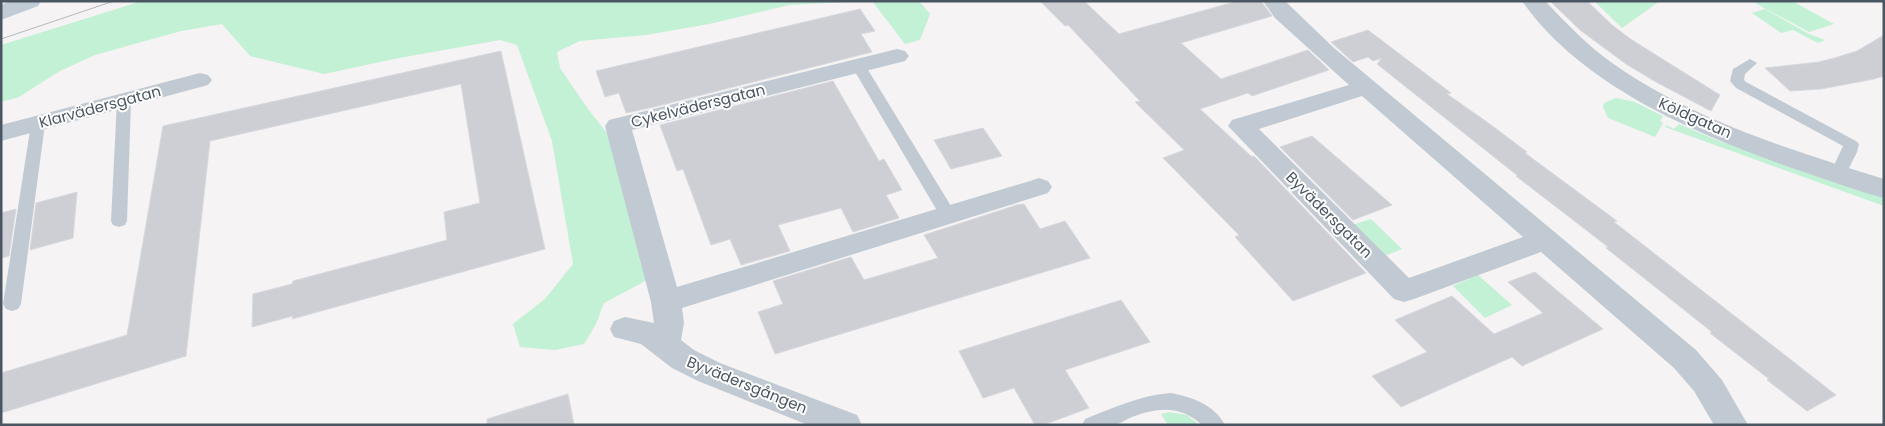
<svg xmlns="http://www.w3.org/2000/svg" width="1885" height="426" viewBox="0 0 1885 426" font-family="Poppins,sans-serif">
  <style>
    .green { fill: #c3f1d5 }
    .building { fill: #cdcfd5; stroke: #d7d9de }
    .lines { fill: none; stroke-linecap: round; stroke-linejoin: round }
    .lane { fill: #c1cad2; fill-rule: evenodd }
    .street { fill: #c1cad2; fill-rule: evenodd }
    .secondary { fill: #c1cbd6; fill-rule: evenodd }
    .tram { stroke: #b5b8bd; stroke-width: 1 }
    .labels { text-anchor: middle; stroke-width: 4; stroke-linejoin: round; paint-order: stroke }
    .street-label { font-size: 15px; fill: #4a5661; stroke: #fff }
  </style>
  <rect width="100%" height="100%" fill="#f5f3f3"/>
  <g class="green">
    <polygon points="142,1 865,1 789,5 709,24 646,35 580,41 557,52 560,68 588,109 607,133 651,278 604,303 596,324 584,344 555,350 520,347 513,324 545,299 573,264 552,141 517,45 500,40 399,58 324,74 250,56 222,24 181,31 95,55 60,71 19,97 1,102 1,45"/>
    <polygon points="872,1 919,1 930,14 920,40 905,44"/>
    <polygon points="1594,1 1660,1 1622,28"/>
    <polygon points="1759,1 1792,1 1834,24 1809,32 1755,3"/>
    <polygon points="1765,9 1809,34 1825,40 1818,43 1793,30 1781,33 1752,13"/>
    <polygon points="1616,98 1635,102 1663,116 1660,121 1663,123 1655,137 1608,118 1603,107 1604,103"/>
    <polygon points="1679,124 1719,141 1884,196 1884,206 1665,127 1666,125 1674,129"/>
    <polygon points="1371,219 1402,249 1379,258 1346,227"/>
    <polygon points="1478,275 1512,305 1485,318 1453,286"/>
    <polygon points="1169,412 1187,415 1199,425 1168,425 1161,414"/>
  </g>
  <g class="building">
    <polygon points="1040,1 1084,1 1119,34 1238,1 1261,1 1272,16 1181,43 1221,79 1308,50 1329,70 1252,96 1248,93 1200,109 1252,157 1254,156 1366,273 1293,301 1235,237 1239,235 1163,158 1184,150 1135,102 1140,101 1068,25 1065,26"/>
    <polygon points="1550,1 1587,1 1612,25 1632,40 1720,95 1711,111 1656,82 1626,64 1580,30"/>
    <polygon points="860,9 875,31 861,34 872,52 654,107 626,113 619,93 605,97 596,71"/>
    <polygon points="1368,30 1451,93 1447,94 1487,122 1527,152 1525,153 1617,221 1614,222 1836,395 1807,411 1767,380 1769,379 1710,333 1712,332 1606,248 1608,247 1516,176 1518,176 1377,64 1382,58 1373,61 1368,57 1353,62 1331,42"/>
    <polygon points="1884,35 1884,76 1874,79 1821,89 1790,91 1765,68 1819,62 1838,57 1857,51"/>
    <polygon points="501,51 545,249 292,319 293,316 252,327 253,294 292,284 293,281 447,240 444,212 480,203 461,84 210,141 186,356 1,413 1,373 127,335 163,126"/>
    <polygon points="833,81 879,161 884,159 902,190 886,195 899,218 853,232 841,208 778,225 790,251 741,265 730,239 711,245 683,169 677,171 660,125"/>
    <polygon points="983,128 1002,156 951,169 934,140"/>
    <polygon points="1312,136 1392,205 1353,220 1280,147"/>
    <polygon points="77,192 73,238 30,250 36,203"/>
    <polygon points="1024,204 1040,229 1065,221 1090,258 775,354 758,312 783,304 773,281 851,257 864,280 938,258 924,235 1017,205"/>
    <polygon points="16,209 9,256 1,258 1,213"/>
    <polygon points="1535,272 1603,329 1522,366 1512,357 1401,407 1372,376 1427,352 1395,320 1452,296 1494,334 1543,313 1508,282"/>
    <polygon points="1121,300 1150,342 1065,370 1089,408 1043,425 1035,425 1014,388 983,398 959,351"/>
    <polygon points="568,394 574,425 487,425 487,419"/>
  </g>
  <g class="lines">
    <g class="lane">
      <polygon points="1750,59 1757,63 1745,74 1744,80 1746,82 1856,141 1859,144 1857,152 1844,178 1838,179 1832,178 1830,174 1843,146 1736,88 1730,81 1733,69"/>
      <polygon points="858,61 865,65 954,211 956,215 954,219 948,221 942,219 851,65"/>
      <polygon points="124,97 129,98 131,101 127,221 125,225 119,227 113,225 111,221 117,101 119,98"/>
      <polygon points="38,119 43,121 45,124 21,304 18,309 12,311 6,309 3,304 31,124 33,121"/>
      <path d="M 1171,393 C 1192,397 1215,405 1225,425 L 1202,425 C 1181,405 1157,407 1132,417 C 1126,419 1120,424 1114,425 C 1104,426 1092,425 1082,425 L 1085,419 C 1113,408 1141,395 1171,393 Z"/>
    </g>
    <g class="street">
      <path d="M 1263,1 L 1285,1 L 1334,48 L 1696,350 L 1722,380 L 1748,425 L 1714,425 L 1694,391 L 1674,368 L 1541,252 L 1414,299 L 1404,302 L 1394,299 L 1228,126 L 1232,120 L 1349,85 L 1275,18 ZM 1362,96 L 1523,237 L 1409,278 L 1259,129 Z"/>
      <path d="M 1522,1 L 1545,1 C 1567,24 1589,47 1615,65 C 1696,121 1791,150 1884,179 L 1884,198 C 1857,191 1831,181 1804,172 C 1707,139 1583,89 1522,1 Z"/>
      <polygon points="897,49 905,51 909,56 905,61 632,130 677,287 1030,181 1039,178 1048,181 1052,187 1048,193 682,308 684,323 681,340 694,350 720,363 857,415 862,425 808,425 698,381 672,368 641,344 614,337 610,329 614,321 625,317 654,323 651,302 605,126 609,120"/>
      <polygon points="200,73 208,75 212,80 208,85 1,141 1,125"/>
    </g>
    <polygon class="secondary" points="10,1 41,1 38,6 1,20 1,5"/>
    <polyline class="tram" points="1,39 114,1"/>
  </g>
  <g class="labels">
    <g class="street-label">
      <text transform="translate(698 106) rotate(-14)" y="5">Cykelvädersgatan</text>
      <text transform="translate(100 107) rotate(-15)" y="5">Klarvädersgatan</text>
      <text transform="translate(1695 118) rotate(24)" y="5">Köldgatan</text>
      <text transform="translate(1329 215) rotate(45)" y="5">Byvädersgatan</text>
      <text transform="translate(747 385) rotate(22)" y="5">Byvädersgången</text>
    </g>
  </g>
  <rect width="1885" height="426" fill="none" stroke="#4a5661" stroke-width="5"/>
</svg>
